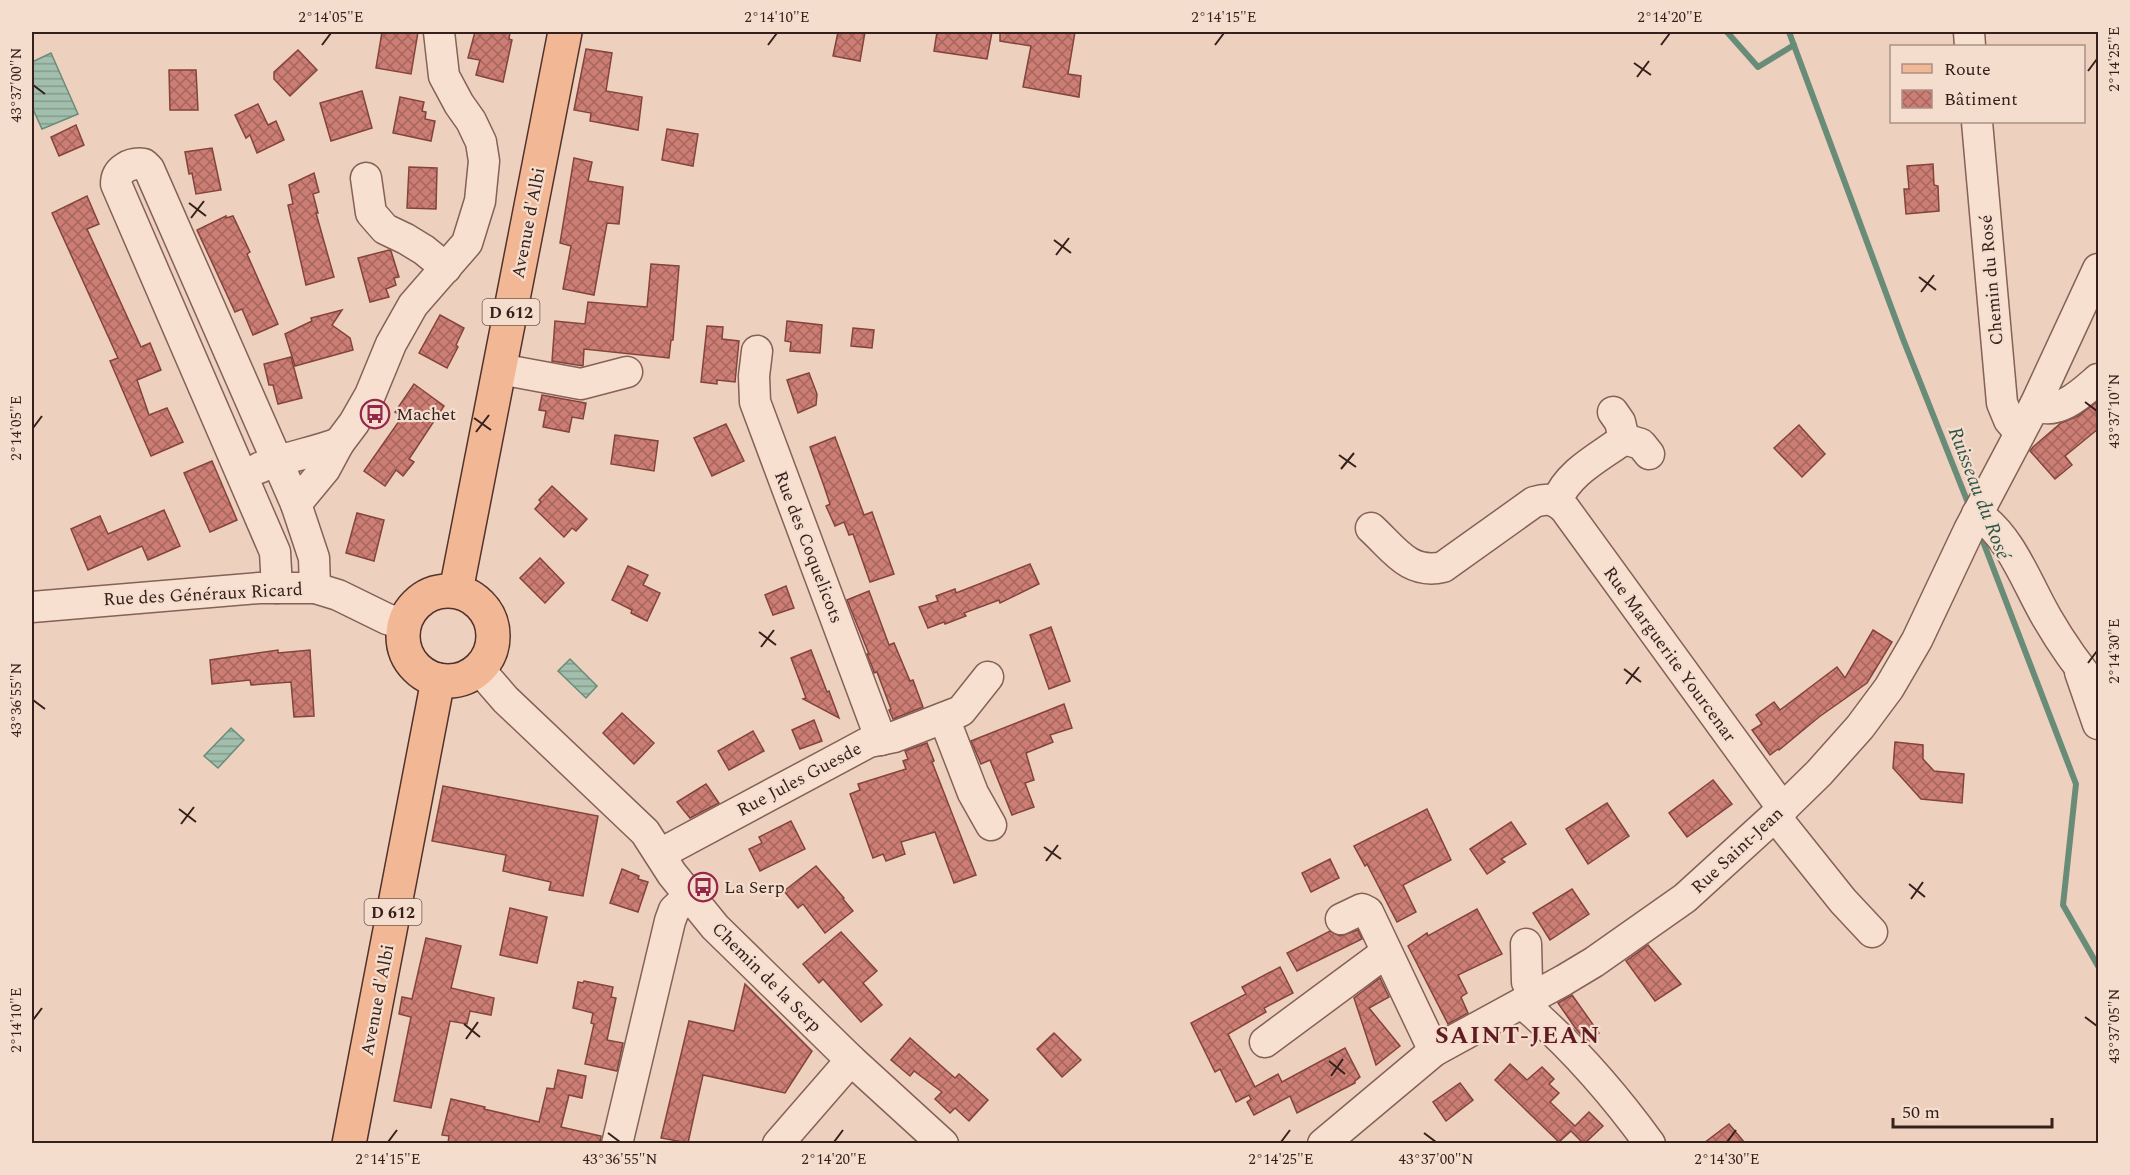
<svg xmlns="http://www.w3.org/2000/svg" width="2130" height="1175" viewBox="0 0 2130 1175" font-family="Spectral,serif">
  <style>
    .water { fill: url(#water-rules); stroke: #698c79; stroke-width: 1.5 }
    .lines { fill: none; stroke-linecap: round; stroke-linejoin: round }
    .stream { stroke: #698c79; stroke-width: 6 }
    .building { fill: url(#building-cross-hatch); stroke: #84433d; stroke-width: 1.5 }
    .minor-casing { stroke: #856157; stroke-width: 33 }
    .major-casing { stroke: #53322c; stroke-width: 36 }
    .minor { stroke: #f8e0d1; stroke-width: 30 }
    .major { stroke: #f2b895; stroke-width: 33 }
    .ticks { fill: none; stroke: #35201c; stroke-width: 2 }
    .labels { text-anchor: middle; stroke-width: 4.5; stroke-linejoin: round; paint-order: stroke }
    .shield { fill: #f5ddce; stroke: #6f5951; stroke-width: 1.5 }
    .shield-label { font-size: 16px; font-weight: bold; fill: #35201c }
    .street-label { font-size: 18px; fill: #35201c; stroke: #f5ddce }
    .poi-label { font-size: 18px; fill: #35201c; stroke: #f5ddce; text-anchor: start }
    .water-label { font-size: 20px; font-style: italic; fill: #2b5545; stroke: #f5ddce }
    .district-label { font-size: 24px; font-weight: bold; letter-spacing: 1.5px; fill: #611b22; stroke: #f5ddce }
    .neatline { fill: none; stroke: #35201c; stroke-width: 2 }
    .ticks-label { font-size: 15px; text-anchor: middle; fill: #35201c }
  </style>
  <defs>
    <pattern id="water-rules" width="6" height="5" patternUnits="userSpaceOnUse" patternTransform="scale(1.5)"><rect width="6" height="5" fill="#a2bfad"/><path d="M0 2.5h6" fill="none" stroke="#859b8c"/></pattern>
    <pattern id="building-cross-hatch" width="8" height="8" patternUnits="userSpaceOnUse" patternTransform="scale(1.5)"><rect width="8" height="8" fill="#cc7d74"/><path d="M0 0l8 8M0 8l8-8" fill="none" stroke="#a6665e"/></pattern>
  </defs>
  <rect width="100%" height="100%" fill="#edd1be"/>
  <g class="water">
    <polygon points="51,53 78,114 42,129 32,107 32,62"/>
    <polygon points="570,659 597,686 586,698 558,671"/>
    <polygon points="231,728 244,740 218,768 204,756"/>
  </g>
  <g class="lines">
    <g class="stream">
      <polyline points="1727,32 1758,67 1794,45"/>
      <polyline points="1789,32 1903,339 1970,508"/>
      <polyline points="1979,531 2076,784 2063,905 2098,966"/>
    </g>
  </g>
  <g class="building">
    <polygon points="382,32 418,32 411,74 376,68"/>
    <polygon points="475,32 510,32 509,39 512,40 503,82 476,75 480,60 468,58"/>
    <polygon points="838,32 865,32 860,61 833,56"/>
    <polygon points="937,32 992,32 987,59 934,51"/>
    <polygon points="1000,32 1075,32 1068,74 1081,76 1079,97 1023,87 1031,46 1000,41"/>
    <polygon points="586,49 612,53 606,91 642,97 638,130 590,121 591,113 574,110"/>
    <polygon points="298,50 317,70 290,96 274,79 274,72"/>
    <polygon points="169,70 196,70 198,110 170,110"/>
    <polygon points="362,91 372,128 331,141 320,103"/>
    <polygon points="400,97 424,102 422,111 426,112 425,119 435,121 431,141 393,133"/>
    <polygon points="258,104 268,125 276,121 284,140 257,153 250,135 246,138 235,115"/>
    <polygon points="76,125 84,145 59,156 51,137"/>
    <polygon points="667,129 698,134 693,166 662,160"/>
    <polygon points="212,148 221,190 196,194 192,173 189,174 185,152"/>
    <polygon points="574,158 592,162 588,181 623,187 619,224 607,223 594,295 563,289 571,246 560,243"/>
    <polygon points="1933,164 1934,185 1938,186 1939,211 1906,214 1904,189 1909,189 1907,166"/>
    <polygon points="409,167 437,168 436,209 407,208"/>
    <polygon points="314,173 319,192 313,194 318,213 316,213 334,277 306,285 288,205 293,204 289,185"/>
    <polygon points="87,196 99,224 87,229 141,347 150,343 161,370 137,380 149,415 167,408 183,442 151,456 110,361 118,358 52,213"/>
    <polygon points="226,216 226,218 233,216 250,252 247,254 278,324 253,335 242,309 235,312 197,230"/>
    <polygon points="389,250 391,251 399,277 394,278 396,285 386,289 389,297 370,302 358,258"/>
    <polygon points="651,264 679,266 673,340 671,340 669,358 584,349 583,366 552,361 555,321 585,324 588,302 647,307"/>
    <polygon points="342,310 332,325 350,338 353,350 295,366 285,334 312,321 311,318"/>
    <polygon points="440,315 464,328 456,345 458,347 447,368 419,353"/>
    <polygon points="787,321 822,325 820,353 790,351 791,342 785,341"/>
    <polygon points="707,326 723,327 722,339 739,341 735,382 717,380 717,384 701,382"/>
    <polygon points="853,328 874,330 872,348 851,346"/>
    <polygon points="291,357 302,398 278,404 273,385 269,385 264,364"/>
    <polygon points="809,373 817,394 816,405 798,413 787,380"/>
    <polygon points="414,384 444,406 409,459 414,462 403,476 396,470 385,486 364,471 402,417 395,412"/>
    <polygon points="542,395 586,403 583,419 572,417 569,432 543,427 546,411 539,410"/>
    <polygon points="2098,401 2098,429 2065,456 2072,465 2055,479 2030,451 2033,447 2061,423 2078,416"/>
    <polygon points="726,424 744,461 712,476 694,438"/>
    <polygon points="1799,425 1825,454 1802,477 1774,448"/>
    <polygon points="615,435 658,441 654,471 611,464"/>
    <polygon points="835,437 864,515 872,512 894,574 870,582 853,534 849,535 844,522 835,526 826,506 830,504 824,486 810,447"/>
    <polygon points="212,461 237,520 210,532 184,473"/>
    <polygon points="552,486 587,519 576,531 572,528 564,537 535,509 541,502 539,500"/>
    <polygon points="164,510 180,546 148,560 142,546 88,570 71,529 100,516 108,534"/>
    <polygon points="357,513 384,520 374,561 346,553"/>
    <polygon points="540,558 564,583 545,603 520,578"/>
    <polygon points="1030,564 1039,584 1000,603 999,600 964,613 966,616 945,624 944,622 928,628 919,607 938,601 936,596 955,589 956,593"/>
    <polygon points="628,566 648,575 643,585 660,593 647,621 631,613 632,610 612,600"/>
    <polygon points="786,586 794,608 773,615 765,595"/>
    <polygon points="869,591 889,645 894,643 910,681 913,680 923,707 893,719 889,710 891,709 877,672 874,673 873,669 867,654 869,654 847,600"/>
    <polygon points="1051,627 1070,681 1049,689 1030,635"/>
    <polygon points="1873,630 1892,642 1867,683 1819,717 1779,750 1778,749 1770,755 1752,730 1762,724 1756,715 1774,702 1780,710 1837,667 1845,678"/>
    <polygon points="278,650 278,653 310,650 314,716 294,717 291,682 251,685 250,680 212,684 210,660"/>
    <polygon points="811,650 827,692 829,691 839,718 803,699 806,698 791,658"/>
    <polygon points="1064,704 1072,728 1050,735 1053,742 1026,753 1034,780 1025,783 1034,807 1012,815 990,760 981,764 971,741"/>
    <polygon points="622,713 654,743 634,764 603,733"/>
    <polygon points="814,720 822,741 800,749 792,730"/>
    <polygon points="753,731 764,751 729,770 718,751"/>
    <polygon points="1895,742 1923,745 1923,759 1934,771 1964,774 1962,803 1921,799 1893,768"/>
    <polygon points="927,743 934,761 932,762 976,875 954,883 935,832 901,842 905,854 886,861 883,854 873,858 850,794 860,790 858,784 906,769 903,761 908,759 905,751"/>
    <polygon points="1713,780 1732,804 1687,837 1669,813"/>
    <polygon points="706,784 719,803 690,818 677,802"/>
    <polygon points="443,786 598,816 583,896 549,890 551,882 503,871 506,855 432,841"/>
    <polygon points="1607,803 1629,836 1588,864 1566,829"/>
    <polygon points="1427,809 1451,860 1403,885 1416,912 1397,922 1367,864 1365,866 1354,846"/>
    <polygon points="791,821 805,849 760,871 749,849 762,843 759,837"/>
    <polygon points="1511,822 1526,844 1501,859 1505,862 1487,874 1470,849"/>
    <polygon points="1330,859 1339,878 1311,892 1302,873"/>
    <polygon points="816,866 844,898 843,899 853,911 825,933 803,904 798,908 784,891"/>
    <polygon points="622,869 639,876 638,879 648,882 638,912 610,903"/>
    <polygon points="1572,889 1589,914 1550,940 1533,913"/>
    <polygon points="510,908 547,917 537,963 500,955"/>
    <polygon points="1477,909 1502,954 1458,975 1467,993 1461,997 1468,1013 1448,1024 1408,946 1427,933 1428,936"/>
    <polygon points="1358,930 1362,939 1297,971 1287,953 1330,931 1340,936"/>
    <polygon points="841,932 877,971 863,983 882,1005 861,1022 823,979 819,983 803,964"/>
    <polygon points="426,938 461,946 451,988 494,998 491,1015 470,1011 467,1024 450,1021 431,1108 394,1101 411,1017 399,1014 402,997 412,999"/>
    <polygon points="1648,945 1681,984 1655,1001 1626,961"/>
    <polygon points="1280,967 1293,993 1264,1008 1266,1012 1228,1034 1255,1087 1278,1074 1282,1082 1345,1048 1360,1077 1355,1081 1355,1083 1297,1113 1290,1096 1254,1115 1247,1102 1251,1099 1249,1095 1236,1102 1220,1069 1215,1072 1191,1023 1246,994 1242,987"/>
    <polygon points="1380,978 1389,997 1369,1008 1400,1046 1376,1065 1354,998"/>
    <polygon points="584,981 613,987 611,997 616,998 607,1040 623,1043 617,1071 585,1064 594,1024 591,1023 593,1013 573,1008 578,982 583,983"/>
    <polygon points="745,984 812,1051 785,1093 703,1075 688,1143 661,1138 689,1021 734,1031"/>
    <polygon points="1572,995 1599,1033 1588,1042 1576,1029 1558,1003"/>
    <polygon points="1054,1033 1081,1060 1062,1077 1037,1049"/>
    <polygon points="910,1038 955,1078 959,1074 988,1100 969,1121 955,1108 950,1113 935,1099 942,1092 914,1071 910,1076 891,1060"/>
    <polygon points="1510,1064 1527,1080 1542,1067 1554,1079 1549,1084 1559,1093 1550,1102 1575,1126 1589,1112 1603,1126 1585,1143 1583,1143 1571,1131 1559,1142 1495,1080"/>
    <polygon points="558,1070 586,1076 582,1098 569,1095 561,1127 601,1136 600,1143 448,1143 449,1136 442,1135 451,1099 485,1107 484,1109 539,1122 547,1088 554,1089"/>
    <polygon points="1460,1083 1473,1100 1446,1121 1433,1102"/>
    <polygon points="1729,1124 1745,1143 1704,1143"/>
  </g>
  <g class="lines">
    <g class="minor-casing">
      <g id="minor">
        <polyline points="1969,32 1970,46"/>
        <polyline points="1977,122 2002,403 2009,420 2020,433"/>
        <polyline points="366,178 371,213 385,229 406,239 424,250 446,268"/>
        <polyline points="757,351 754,376 755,402 881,740"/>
        <polyline points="500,369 581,384 627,372"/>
        <path d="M 2035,405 C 2057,417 2082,393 2098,379"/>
        <polyline points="1613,412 1620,422 1624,439 1641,444 1649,454"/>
        <path d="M 259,468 C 285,457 313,453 339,443"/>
        <path d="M 1557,501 C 1568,472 1600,457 1624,439"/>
        <polyline points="296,504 325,469 339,443 354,423 370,395 391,344 413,305 467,243 480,201 484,161 481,142 471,121 459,104 444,76 439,32"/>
        <path d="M 1977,514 C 2011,536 2027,584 2047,618 C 2062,644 2079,668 2098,690"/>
        <path d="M 1371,528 C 1394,549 1409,575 1443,567 L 1534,502 C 1548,498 1555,499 1565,509 L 1783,809"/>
        <path d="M 277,588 L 275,552 L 116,184 C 116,169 131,162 144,164 L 149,169 L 296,504 L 314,558 L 315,588"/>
        <polyline points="32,607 259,588 315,588 338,595 387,619 404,624"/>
        <polyline points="479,669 505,699 645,832 672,874 715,927 851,1060 943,1144"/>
        <polyline points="2080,672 2098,724"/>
        <polyline points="944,718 973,793 991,825"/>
        <polyline points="1775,816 1843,901 1872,932"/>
        <polyline points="660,854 869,742 894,737 961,711 988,677"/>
        <polyline points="1341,919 1362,909 1368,912 1434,1051"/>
        <polyline points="1526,944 1527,982 1535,998"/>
        <path d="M 1523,1004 C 1571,1045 1613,1093 1650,1144"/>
        <polyline points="1265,1042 1377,959 1387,954"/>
        <polyline points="617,1144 670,921 674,910 689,896"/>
        <polyline points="778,1144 851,1060"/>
        <polyline points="1323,1144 1434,1051 1564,980 1594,962 1685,898 1775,816 1819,773 1860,727 1889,688 1917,640 1969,530 2035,405 2098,269"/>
      </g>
    </g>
    <g class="major-casing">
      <g id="major">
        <polyline points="456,591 565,32"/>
        <circle cx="448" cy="636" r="45"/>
        <polyline points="349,1144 438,680"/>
      </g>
    </g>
    <use href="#minor" class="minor"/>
    <use href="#major" class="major"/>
  </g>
  <path class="ticks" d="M 322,45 L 331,33M 768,45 L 777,33M 1215,45 L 1224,33M 1661,45 L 1670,33M 1634,63 L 1651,75M 2088,71 L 2097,59M 1637,77 L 1649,61M 33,85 L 45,94M 189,203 L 206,216M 191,218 L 204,201M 1054,240 L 1071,253M 1056,255 L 1069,238M 1919,277 L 1936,290M 1921,292 L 1934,275M 2085,402 L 2097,411M 474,418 L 491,430M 33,428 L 42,416M 476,432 L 489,415M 1339,455 L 1356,467M 1341,469 L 1354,453M 759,632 L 776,645M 761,647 L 774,630M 2088,663 L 2097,651M 1624,669 L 1641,682M 1626,684 L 1639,667M 33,700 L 45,709M 179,809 L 196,822M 181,824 L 194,807M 1044,847 L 1061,859M 1046,861 L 1058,845M 1909,884 L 1925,897M 1911,899 L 1923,882M 2085,1017 L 2097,1026M 33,1020 L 42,1008M 464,1024 L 480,1037M 466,1039 L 478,1022M 1329,1061 L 1345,1074M 1331,1076 L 1343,1059M 608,1133 L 620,1142M 1424,1133 L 1436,1142M 388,1142 L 397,1130M 834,1142 L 843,1130M 1281,1142 L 1290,1130M 1727,1142 L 1736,1130"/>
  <defs>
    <g id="bus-ring" transform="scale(1.5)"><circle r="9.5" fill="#f5ddce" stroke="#94274a" stroke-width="1.5"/><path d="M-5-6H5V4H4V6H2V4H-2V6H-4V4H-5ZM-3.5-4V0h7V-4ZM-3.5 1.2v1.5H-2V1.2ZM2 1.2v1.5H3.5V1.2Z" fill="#94274a"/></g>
  </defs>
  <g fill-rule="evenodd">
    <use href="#bus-ring" x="375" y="414"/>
    <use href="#bus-ring" x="703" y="887"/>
  </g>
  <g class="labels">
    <g class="shield">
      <rect x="482.5" y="299" width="57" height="26" rx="4.5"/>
      <rect x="364.5" y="899" width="57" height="26" rx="4.5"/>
    </g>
    <g class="shield-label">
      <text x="511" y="318">D 612</text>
      <text x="393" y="918">D 612</text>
    </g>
    <g class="street-label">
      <text transform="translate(528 223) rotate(-79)" y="6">Avenue d'Albi</text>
      <text transform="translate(1991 280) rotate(-95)" y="6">Chemin du Rosé</text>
      <text transform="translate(809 547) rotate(69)" y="6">Rue des Coquelicots</text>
      <text transform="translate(203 594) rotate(-3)" y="6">Rue des Généraux Ricard</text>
      <text transform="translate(1670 654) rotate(54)" y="6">Rue Marguerite Yourcenar</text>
      <text transform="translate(799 779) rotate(-28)" y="6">Rue Jules Guesde</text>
      <text transform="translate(1737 850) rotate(-43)" y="6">Rue Saint-Jean</text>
      <text transform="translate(767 977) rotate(45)" y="6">Chemin de la Serp</text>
      <text transform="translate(377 1000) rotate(-79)" y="6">Avenue d'Albi</text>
    </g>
    <g class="poi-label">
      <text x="396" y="420">Machet</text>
      <text x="724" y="893">La Serp</text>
    </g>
    <g class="water-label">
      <text transform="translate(1980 493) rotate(69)" y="7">Ruisseau du Rosé</text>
    </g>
    <g class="district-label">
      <text x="1518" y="1043">SAINT-JEAN</text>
    </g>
  </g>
  <rect width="2130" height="1175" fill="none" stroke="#f5ddce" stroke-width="66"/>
  <rect x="1890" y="45" width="195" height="78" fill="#f5ddce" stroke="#a89187" stroke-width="1.5"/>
  <rect x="1902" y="64" width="30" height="9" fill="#f2b895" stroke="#a89187" stroke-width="1.5"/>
  <text x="1944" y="75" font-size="18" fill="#35201c">Route</text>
  <rect x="1902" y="90" width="30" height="18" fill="url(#building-cross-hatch)" stroke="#a89187" stroke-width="1.5"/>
  <text x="1944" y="105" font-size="18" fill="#35201c">Bâtiment</text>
  <path d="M1893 1118v9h159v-9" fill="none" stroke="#35201c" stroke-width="3"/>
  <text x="1902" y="1118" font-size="18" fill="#35201c" stroke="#f5ddce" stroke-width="4.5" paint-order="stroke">50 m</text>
  <rect x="33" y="33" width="2064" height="1109" class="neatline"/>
  <g class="ticks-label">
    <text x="331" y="22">2°14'05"E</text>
    <text x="777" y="22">2°14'10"E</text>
    <text x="1224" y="22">2°14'15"E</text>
    <text x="1670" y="22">2°14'20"E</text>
    <text transform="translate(2114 59) rotate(-90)" y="5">2°14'25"E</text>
    <text transform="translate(16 85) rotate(-90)" y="5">43°37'00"N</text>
    <text transform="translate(2114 411) rotate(-90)" y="5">43°37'10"N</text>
    <text transform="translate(16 428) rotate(-90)" y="5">2°14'05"E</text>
    <text transform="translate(2114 651) rotate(-90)" y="5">2°14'30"E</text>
    <text transform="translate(16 700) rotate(-90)" y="5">43°36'55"N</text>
    <text transform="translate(16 1020) rotate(-90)" y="5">2°14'10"E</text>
    <text transform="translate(2114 1026) rotate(-90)" y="5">43°37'05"N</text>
    <text x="388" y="1164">2°14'15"E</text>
    <text x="620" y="1164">43°36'55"N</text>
    <text x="834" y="1164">2°14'20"E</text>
    <text x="1281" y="1164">2°14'25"E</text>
    <text x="1436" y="1164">43°37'00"N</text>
    <text x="1727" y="1164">2°14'30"E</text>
  </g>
</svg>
